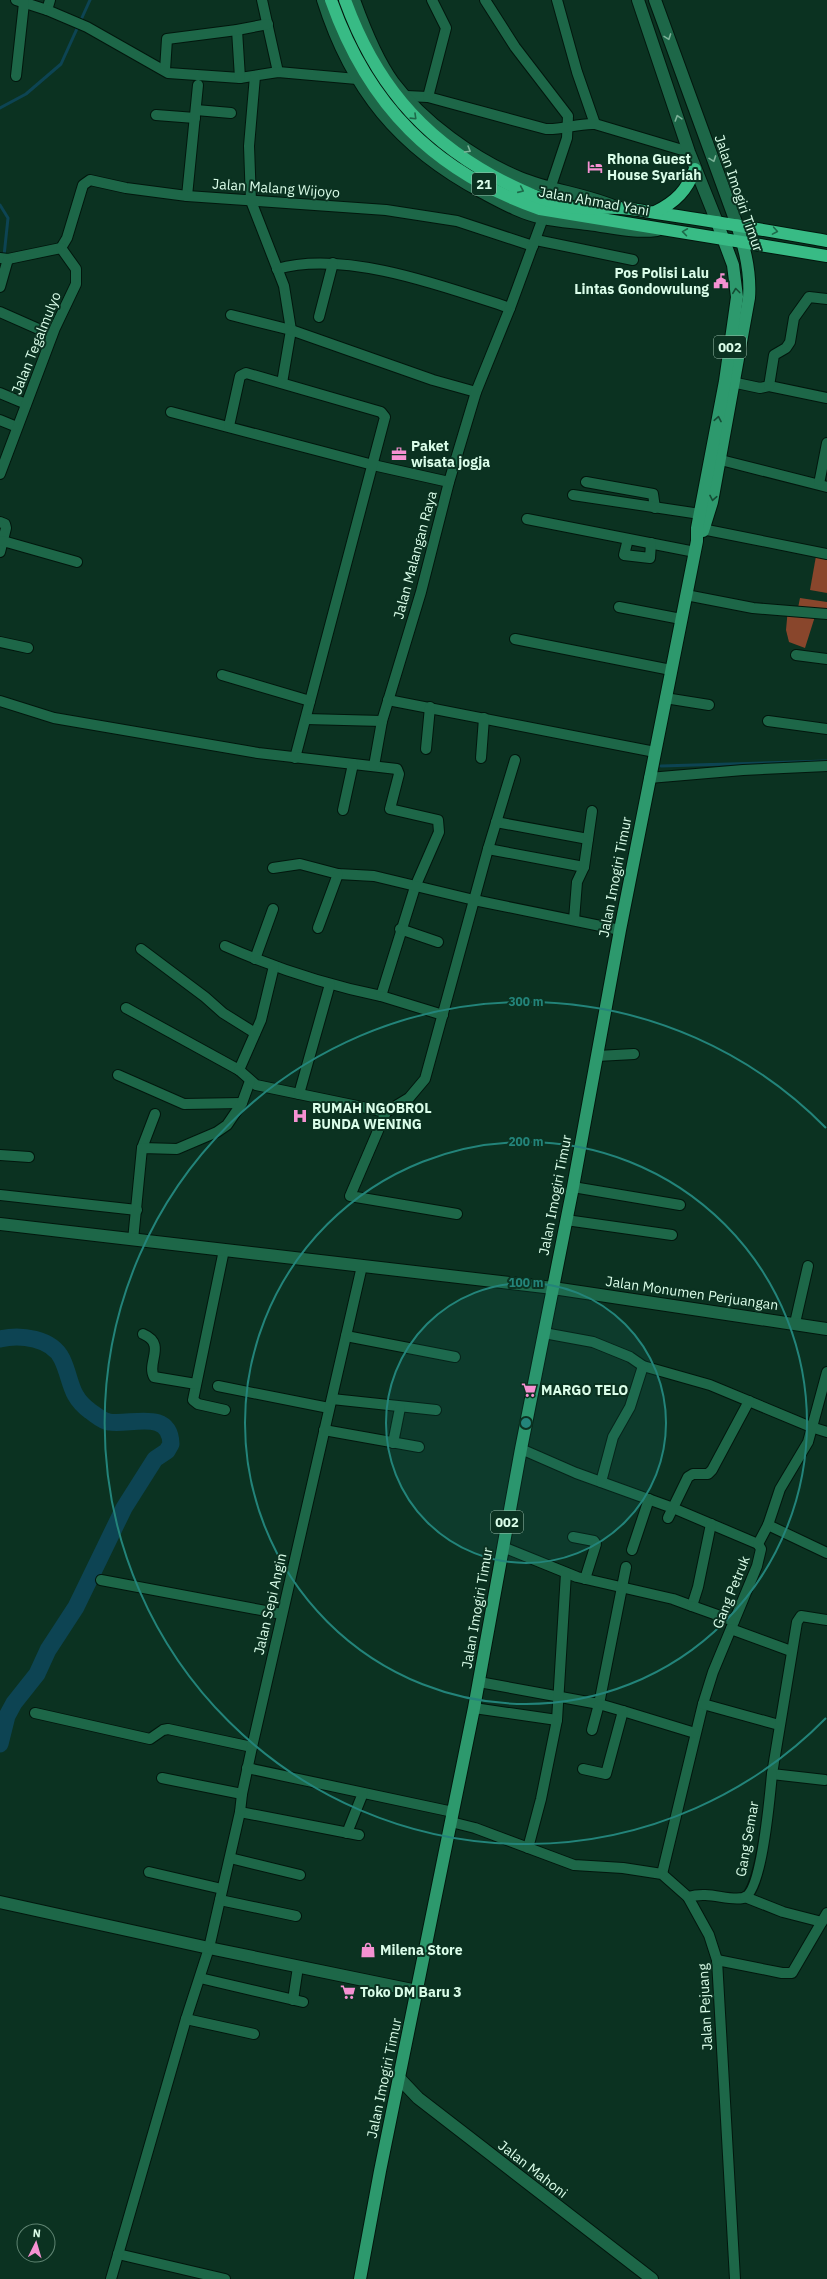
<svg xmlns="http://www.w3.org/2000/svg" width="827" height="2279" viewBox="0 0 827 2279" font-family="'IBM Plex Sans',sans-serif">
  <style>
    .forest { fill: #89462c }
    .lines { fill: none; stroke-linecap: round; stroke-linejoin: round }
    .stream { stroke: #0d4453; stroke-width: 3 }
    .river { stroke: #0d4453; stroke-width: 17 }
    .street-casing { stroke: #02170d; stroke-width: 12 }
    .secondary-casing { stroke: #02170d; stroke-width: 14 }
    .primary-casing { stroke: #02170d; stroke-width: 14 }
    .highway-casing { stroke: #02170d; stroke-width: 14 }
    .street { stroke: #1d6748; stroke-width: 10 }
    .secondary { stroke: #1d6748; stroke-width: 12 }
    .primary { stroke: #2d996d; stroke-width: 12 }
    .highway { stroke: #38bb85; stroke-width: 12 }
    .oneway { stroke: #7cb298 }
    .oneway2 { stroke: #1d6949 }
    .oneway3 { stroke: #144c34 }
    .ring { fill: none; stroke: #23847a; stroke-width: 2 }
    .labels { text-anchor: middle; stroke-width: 4; stroke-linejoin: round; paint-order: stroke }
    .shield { fill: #0b3221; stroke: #9cc0ad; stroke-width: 1 }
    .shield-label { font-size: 13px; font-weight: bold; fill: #dafde9 }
    .poi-label { font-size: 14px; font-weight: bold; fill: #dafde9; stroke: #0b3221; text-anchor: start }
    .street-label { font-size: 14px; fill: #dafde9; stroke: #0b3221 }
    .centre { fill: #23847a; stroke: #0b3221; stroke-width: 2 }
    .ring-label { font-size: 12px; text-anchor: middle; font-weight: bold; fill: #23847a; stroke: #0b3221; stroke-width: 4; stroke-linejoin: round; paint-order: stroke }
  </style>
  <rect width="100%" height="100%" fill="#0b3221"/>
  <g class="forest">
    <polygon points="816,556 827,558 827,593 810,590"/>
    <polygon points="800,598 827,602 827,612 817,610 805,648 789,642 786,630 788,608 798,608"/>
  </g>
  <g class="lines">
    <g class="stream">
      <polyline points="0,108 26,94 61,64 90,0"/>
      <polyline points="0,205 8,218 4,256"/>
      <polyline points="661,766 826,761"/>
    </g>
    <path class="river" d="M 0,1339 C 20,1334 52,1338 62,1359 C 72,1380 69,1396 90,1411 C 96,1415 102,1421 109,1422 C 129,1426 170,1408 171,1444 L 167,1451 L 155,1459 L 124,1508 L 76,1607 L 48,1650 L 37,1674 L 14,1703 L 7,1716 L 0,1744"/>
    <g class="street-casing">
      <g id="street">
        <polyline points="16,0 47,10 50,0"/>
        <polyline points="262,0 278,72"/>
        <polyline points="485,0 515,47 568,116 567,138 550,189"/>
        <polyline points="557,0 577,72 595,124"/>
        <polyline points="47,10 87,27 168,73 240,78 278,72 357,79"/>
        <polyline points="237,30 240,78"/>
        <polyline points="165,70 167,39 237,30 268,24"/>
        <polyline points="16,76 24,3"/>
        <polyline points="255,76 249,146 251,201 284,286 291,330 282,383"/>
        <path d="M 406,96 L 428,97 L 546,129 C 562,130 578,123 595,124 L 689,152"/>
        <polyline points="428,97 446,28 432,0"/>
        <polyline points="196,110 231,113"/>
        <polyline points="156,115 195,118"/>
        <polyline points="187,196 198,85"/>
        <polyline points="536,240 633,260"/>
        <polyline points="61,248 67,238 83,185 90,180 126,188 187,196 386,210 457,221 533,246"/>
        <polyline points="0,258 8,259 61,248"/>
        <path d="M 277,269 C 344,249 446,287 510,308"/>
        <polyline points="0,287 8,259"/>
        <polyline points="0,312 52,335"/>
        <polyline points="231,315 291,330 433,380 476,392"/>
        <polyline points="319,317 333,263"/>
        <polyline points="727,381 760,388 769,386 827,398"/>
        <polyline points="769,386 774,355 786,348 790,342 794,318 809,297 827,299"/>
        <polyline points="0,393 26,404"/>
        <polyline points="171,412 373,465 449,482"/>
        <polyline points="0,420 17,427"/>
        <polyline points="229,426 240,376 246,373 381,412 385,417 295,758"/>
        <polyline points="713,458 827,487"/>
        <polyline points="0,474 55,328 76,284 76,269 61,248"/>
        <polyline points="586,482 653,494 655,508"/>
        <polyline points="819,484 827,443"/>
        <polyline points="573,495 700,514"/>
        <polyline points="527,519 695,552"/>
        <polyline points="0,522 5,524 6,528 0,552"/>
        <polyline points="697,528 827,554"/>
        <polyline points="628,539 624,555 650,558 651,543"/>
        <polyline points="3,541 77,562"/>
        <polyline points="686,595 753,608 827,614"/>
        <polyline points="619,607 681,619"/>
        <polyline points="515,639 671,670"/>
        <polyline points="0,642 28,648"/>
        <polyline points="796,655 827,659"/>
        <polyline points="222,675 310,701"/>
        <polyline points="665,698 709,705"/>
        <polyline points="388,700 655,752"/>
        <path d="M 0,701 L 54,718 L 258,753 L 397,769 L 399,774 L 390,809 L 438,820 L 439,832 L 415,887 L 381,996 C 327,985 275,968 225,946"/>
        <polyline points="306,719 382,721"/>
        <polyline points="768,721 827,729"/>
        <polyline points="426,749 430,707"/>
        <polyline points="481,758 484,718"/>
        <polyline points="374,766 382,721 421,592 449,482 476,392 510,308 543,218"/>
        <polyline points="649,778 743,770 827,766"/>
        <polyline points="343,810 353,764"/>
        <polyline points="496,822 588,839"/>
        <polyline points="488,849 584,867"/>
        <polyline points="273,868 300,864 338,874 374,876 474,900 620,930"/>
        <polyline points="574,920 577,882 584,867 592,811"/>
        <polyline points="318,928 338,874"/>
        <polyline points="400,929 438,942"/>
        <polyline points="141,949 205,997 223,1013 255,1033"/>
        <polyline points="255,959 273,909"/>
        <polyline points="381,996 443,1015"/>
        <polyline points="126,1008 239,1070 261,1020 274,966"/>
        <polyline points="597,1056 634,1054"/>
        <polyline points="239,1070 256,1085 386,1112"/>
        <polyline points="118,1075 184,1104 242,1103"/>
        <polyline points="299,1094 330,984"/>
        <polyline points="142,1148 155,1114"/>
        <polyline points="0,1155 29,1157"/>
        <polyline points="573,1187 680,1205"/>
        <polyline points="0,1195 137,1210"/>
        <polyline points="457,1214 350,1196 386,1112 409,1098 425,1079 488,849 515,760"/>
        <polyline points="566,1220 672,1235"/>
        <polyline points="133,1240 142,1148 177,1149 217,1132 227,1125 242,1103 250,1081"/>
        <polyline points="224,1250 193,1400 198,1404 225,1410"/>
        <polyline points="795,1323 808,1266"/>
        <polyline points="544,1333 593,1342 630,1357 643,1366 710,1385 811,1427 827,1432"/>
        <path d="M 143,1334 C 167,1344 146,1363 154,1377 L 196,1384"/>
        <polyline points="346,1336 455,1357"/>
        <polyline points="218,1386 329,1408"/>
        <polyline points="332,1399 436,1410"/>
        <polyline points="324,1430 419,1447"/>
        <polyline points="393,1443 400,1408"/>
        <polyline points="521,1449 576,1473 673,1508 758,1544 761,1549 757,1566 713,1672 703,1704 662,1874"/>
        <polyline points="601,1482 613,1437 630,1407 643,1366"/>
        <polyline points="668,1518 688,1477 693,1474 708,1474 712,1470 749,1401"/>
        <polyline points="768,1525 827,1553"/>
        <polyline points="573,1537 594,1541 596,1544 585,1579"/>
        <polyline points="758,1544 768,1525 780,1489 808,1442 827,1372"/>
        <polyline points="503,1547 577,1577 673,1599 692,1606 698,1587 711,1524"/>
        <polyline points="632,1550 649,1499"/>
        <polyline points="101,1580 282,1614"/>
        <polyline points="692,1606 734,1621"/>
        <polyline points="731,1629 791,1651"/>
        <polyline points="479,1682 599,1704 626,1567"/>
        <polyline points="703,1704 779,1725"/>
        <polyline points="474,1708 557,1720"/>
        <polyline points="623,1711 695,1733"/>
        <polyline points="35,1713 150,1739 163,1730 168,1729 252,1747"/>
        <polyline points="247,1768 453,1812"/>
        <polyline points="583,1769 606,1774 623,1711 599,1704 592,1730"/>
        <polyline points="162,1778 242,1794"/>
        <polyline points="825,1780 772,1774 797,1622 801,1616 827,1620"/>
        <polyline points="240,1812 359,1835"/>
        <polyline points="451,1822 475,1828 574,1865 623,1868 662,1874 688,1897 709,1935 717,1960 735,2279"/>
        <polyline points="347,1833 363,1793"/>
        <polyline points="528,1848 541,1799 557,1720 566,1573"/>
        <polyline points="230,1858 300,1875"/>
        <polyline points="149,1872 222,1889"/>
        <path d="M 688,1897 C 710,1891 726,1901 743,1898 C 762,1894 770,1793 772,1774"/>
        <polyline points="745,1897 783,1912 822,1922"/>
        <polyline points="220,1900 296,1916"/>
        <polyline points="717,1960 782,1973 792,1973 827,1913"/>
        <polyline points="200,1978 303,2002"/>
        <polyline points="293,2000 298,1967"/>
        <polyline points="186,2019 254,2034"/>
        <polyline points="118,2254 225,2279"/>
        <polyline points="111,2279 186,2019 209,1948 240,1812 242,1794 252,1747 362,1266"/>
      </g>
    </g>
    <g class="secondary-casing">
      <g id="secondary">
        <path d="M 323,0 C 351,89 399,148 482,192 C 501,202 522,214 543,218 C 558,221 573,222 588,224 C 612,227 633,233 657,230"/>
        <path d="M 354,0 C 363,25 377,60 393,82 C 423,122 474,159 520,178 C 552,191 587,194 618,208"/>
        <polyline points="638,0 689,152 717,222"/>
        <polyline points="655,0 737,225"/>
        <polyline points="0,1224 553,1288 827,1329"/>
        <polyline points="0,1902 209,1948 417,1991"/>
        <polyline points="399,2078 418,2098 652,2279"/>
      </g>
    </g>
    <g class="primary-casing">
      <g id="primary">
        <path d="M 703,531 L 712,502 L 749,298 C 751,272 745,248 737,225"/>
        <polyline points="360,2279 380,2171 474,1708 521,1449 573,1187 620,930 697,541 697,528 725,381 737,297 733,265 717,222"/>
      </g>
    </g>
    <g class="highway-casing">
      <g id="highway">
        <path d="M 331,0 C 368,105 434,172 540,209 L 827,256"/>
        <path d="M 345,0 C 374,80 419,135 493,176 C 517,189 542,201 569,207 C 584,210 602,207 617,208 C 630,208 644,211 656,213 C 714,221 770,231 827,241"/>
        <path d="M 655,212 C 676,202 687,190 695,169"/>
      </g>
    </g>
    <use href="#street" class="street"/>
    <use href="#secondary" class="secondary"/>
    <use href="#primary" class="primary"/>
    <use href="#highway" class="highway"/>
  </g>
  <defs><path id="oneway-chevron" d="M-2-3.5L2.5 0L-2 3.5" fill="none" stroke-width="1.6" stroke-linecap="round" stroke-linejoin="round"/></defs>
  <g class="oneway">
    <use href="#oneway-chevron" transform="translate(668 37) rotate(70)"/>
    <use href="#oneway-chevron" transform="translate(678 118) rotate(-107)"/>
    <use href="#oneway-chevron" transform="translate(468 150) rotate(31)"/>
    <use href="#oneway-chevron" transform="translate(713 159) rotate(70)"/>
  </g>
  <g class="oneway2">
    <use href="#oneway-chevron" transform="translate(414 117) rotate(44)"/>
    <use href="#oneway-chevron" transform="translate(521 190) rotate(24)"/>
    <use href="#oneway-chevron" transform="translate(775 231) rotate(10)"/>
    <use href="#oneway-chevron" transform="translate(685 232) rotate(-172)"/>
  </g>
  <g class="oneway3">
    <use href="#oneway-chevron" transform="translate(736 291) rotate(-97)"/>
    <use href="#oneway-chevron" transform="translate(718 419) rotate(-79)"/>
    <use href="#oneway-chevron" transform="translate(713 498) rotate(101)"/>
  </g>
  <circle cx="526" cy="1423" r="140" fill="#23847a" fill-opacity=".12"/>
  <g class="ring">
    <circle cx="526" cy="1423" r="140"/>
    <circle cx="526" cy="1423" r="281"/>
    <path d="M826 1718A421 421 0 1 1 826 1128"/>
  </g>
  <defs>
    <g id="hotel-bare" transform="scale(1.2)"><path d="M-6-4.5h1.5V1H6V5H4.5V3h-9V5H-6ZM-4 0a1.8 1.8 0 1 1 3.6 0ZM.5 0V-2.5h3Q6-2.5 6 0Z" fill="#f591d2" stroke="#0b3221" stroke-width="2.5" paint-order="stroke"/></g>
    <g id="civic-bare" transform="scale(1.2)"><path d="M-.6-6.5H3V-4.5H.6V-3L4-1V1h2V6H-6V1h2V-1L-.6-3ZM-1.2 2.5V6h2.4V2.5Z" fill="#f591d2" stroke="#0b3221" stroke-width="2.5" paint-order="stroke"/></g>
    <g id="office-bare" transform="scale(1.2)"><path d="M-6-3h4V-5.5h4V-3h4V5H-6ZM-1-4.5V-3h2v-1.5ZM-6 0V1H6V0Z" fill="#f591d2" stroke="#0b3221" stroke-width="2.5" paint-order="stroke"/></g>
    <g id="hospital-bare" transform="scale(1.2)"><path d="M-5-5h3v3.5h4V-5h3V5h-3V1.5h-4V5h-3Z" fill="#f591d2" stroke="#0b3221" stroke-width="2.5" paint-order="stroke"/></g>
    <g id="supermarket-bare" transform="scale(1.2)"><path d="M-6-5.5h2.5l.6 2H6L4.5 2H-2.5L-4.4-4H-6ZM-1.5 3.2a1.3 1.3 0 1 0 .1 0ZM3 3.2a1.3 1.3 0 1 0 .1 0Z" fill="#f591d2" stroke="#0b3221" stroke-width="2.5" paint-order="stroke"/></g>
    <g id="shop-bare" transform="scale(1.2)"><path d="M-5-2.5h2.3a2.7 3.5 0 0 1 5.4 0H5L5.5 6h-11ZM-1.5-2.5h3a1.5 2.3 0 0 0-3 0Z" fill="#f591d2" stroke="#0b3221" stroke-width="2.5" paint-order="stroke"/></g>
  </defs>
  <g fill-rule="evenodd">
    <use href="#hotel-bare" x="595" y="167"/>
    <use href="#civic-bare" x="721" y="281"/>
    <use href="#office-bare" x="399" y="454"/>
    <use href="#hospital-bare" x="300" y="1116"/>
    <use href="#supermarket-bare" x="529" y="1390"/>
    <use href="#shop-bare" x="368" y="1950"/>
    <use href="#supermarket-bare" x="348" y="1992"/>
  </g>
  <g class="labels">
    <g class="shield">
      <rect x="472" y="173" width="24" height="22" rx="3"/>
      <rect x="714" y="336" width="32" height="22" rx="3"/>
      <rect x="491" y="1511" width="32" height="22" rx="3"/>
    </g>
    <g class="shield-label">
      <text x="484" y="189">21</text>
      <text x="730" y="352">002</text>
      <text x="507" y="1527">002</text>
    </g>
    <g class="poi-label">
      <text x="607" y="164">Rhona Guest<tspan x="607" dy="16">House Syariah</tspan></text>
      <text x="709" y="278" text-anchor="end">Pos Polisi Lalu<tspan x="709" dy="16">Lintas Gondowulung</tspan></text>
      <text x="411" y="451">Paket<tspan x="411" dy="16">wisata jogja</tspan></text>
      <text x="312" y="1113">RUMAH NGOBROL<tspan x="312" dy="16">BUNDA WENING</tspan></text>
      <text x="541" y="1395">MARGO TELO</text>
      <text x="380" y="1955">Milena Store</text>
      <text x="360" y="1997">Toko DM Baru 3</text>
    </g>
    <g class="street-label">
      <text transform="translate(276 188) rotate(4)" y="5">Jalan Malang Wijoyo</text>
      <text transform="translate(739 193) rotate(71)" y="5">Jalan Imogiri Timur</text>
      <text transform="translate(594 201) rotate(10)" y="5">Jalan Ahmad Yani</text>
      <text transform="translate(36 343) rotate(-68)" y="5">Jalan Tegalmulyo</text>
      <text transform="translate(415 555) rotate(-75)" y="5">Jalan Malangan Raya</text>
      <text transform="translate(615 877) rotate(-79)" y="5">Jalan Imogiri Timur</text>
      <text transform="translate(555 1195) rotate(-79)" y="5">Jalan Imogiri Timur</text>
      <text transform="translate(692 1293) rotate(8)" y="5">Jalan Monumen Perjuangan</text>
      <text transform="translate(731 1592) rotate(-68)" y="5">Gang Petruk</text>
      <text transform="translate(270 1604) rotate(-77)" y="5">Jalan Sepi Angin</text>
      <text transform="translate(477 1608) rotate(-80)" y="5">Jalan Imogiri Timur</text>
      <text transform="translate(747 1839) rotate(-80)" y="5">Gang Semar</text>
      <text transform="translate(705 2007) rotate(-93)" y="5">Jalan Pejuang</text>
      <text transform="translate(384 2078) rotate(-78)" y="5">Jalan Imogiri Timur</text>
      <text transform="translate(533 2169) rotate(38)" y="5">Jalan Mahoni</text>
    </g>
  </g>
  <circle cx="526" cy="1423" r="6" class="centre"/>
  <g class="ring-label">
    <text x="526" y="1006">300 m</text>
    <text x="526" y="1146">200 m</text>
    <text x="526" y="1287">100 m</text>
  </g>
  <g transform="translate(36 2243) rotate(5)"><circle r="19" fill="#0b3221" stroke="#5e8371"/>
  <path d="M0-3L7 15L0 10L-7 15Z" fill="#f591d2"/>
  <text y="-6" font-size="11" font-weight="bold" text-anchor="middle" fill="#dafde9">N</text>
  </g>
</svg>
